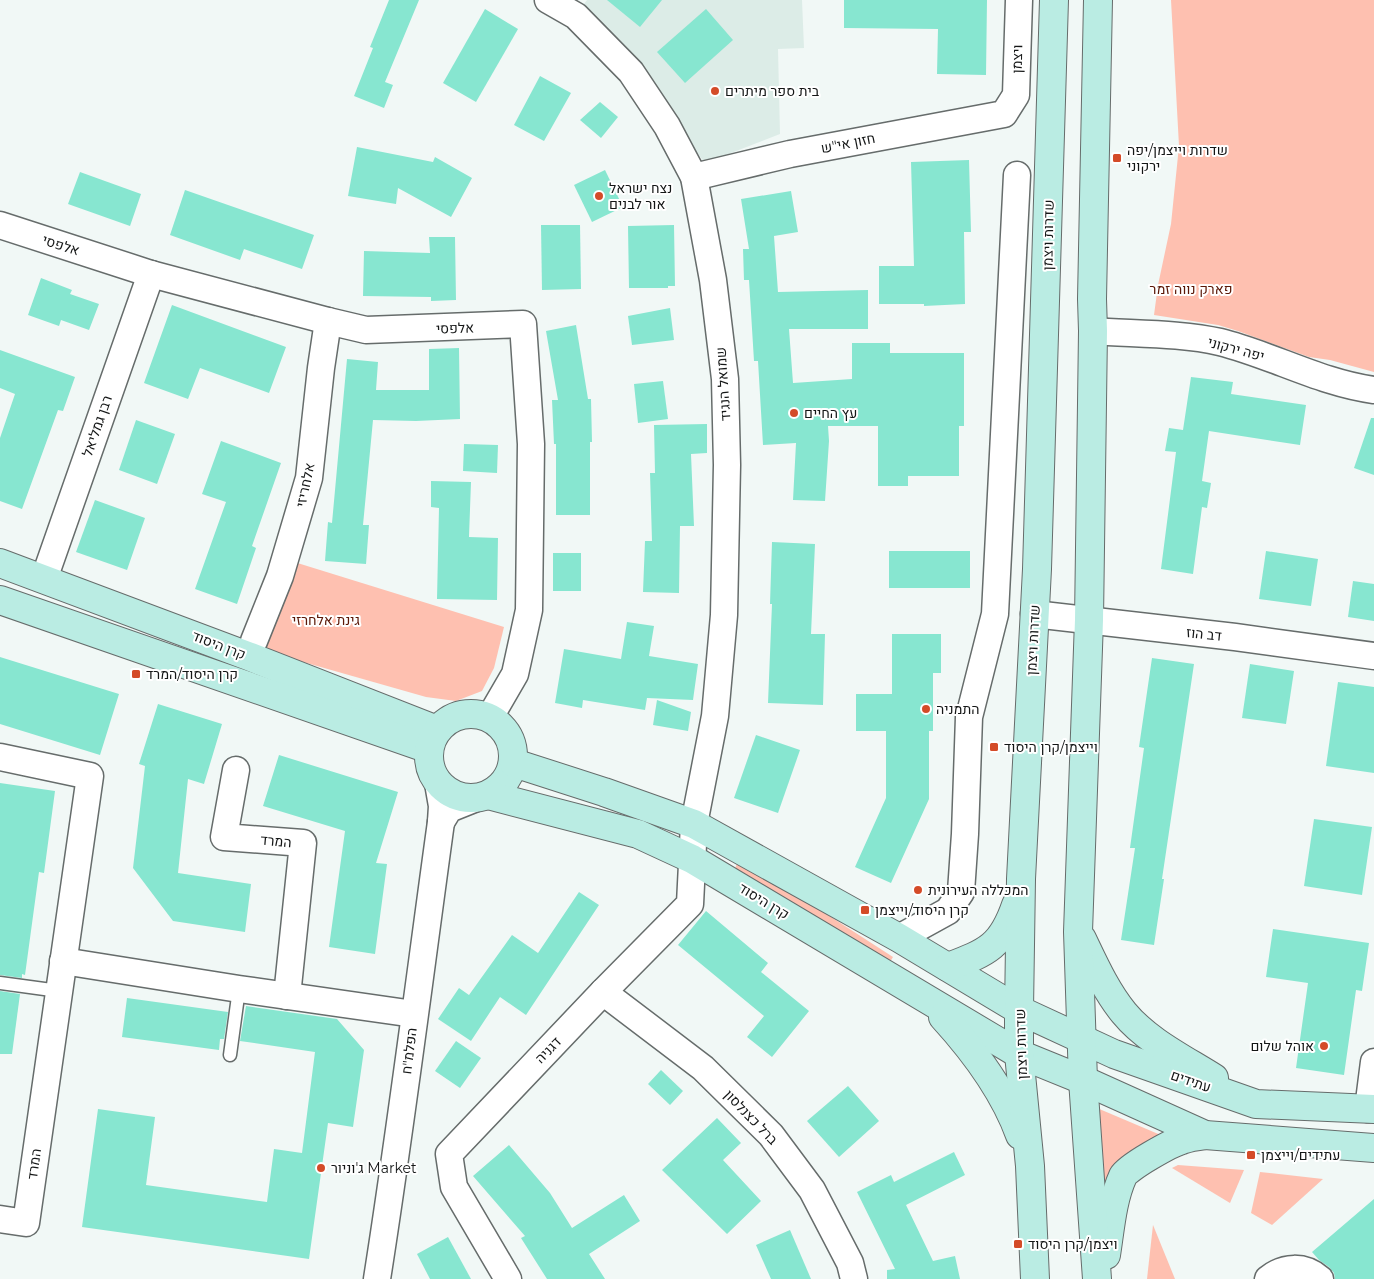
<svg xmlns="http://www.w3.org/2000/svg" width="1374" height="1279" viewBox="0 0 1374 1279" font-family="Montserrat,Heebo,sans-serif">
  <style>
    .built { fill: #dcece7 }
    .green { fill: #fec0b0 }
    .building { fill: #87e6d0 }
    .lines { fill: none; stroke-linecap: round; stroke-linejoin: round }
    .lane-casing { stroke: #666c6b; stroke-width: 15 }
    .street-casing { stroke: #666c6b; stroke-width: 29 }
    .secondary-casing { stroke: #666c6b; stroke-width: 30 }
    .lane { stroke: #fff; stroke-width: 12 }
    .street { stroke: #fff; stroke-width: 26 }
    .secondary { stroke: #baece3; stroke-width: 28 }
    .poi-dot { fill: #d44b28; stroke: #fff; stroke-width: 2 }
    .labels { text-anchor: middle; stroke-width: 4; stroke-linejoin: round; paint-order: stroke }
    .street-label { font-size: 14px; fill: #141616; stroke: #fff }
    .poi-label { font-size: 14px; fill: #141616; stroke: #fff; text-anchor: start }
    .park-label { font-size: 14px; fill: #5b1807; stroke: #fff }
  </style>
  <rect width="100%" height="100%" fill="#f1f8f6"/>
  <polygon class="built" points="587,0 802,0 804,48 778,49 780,134 705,163 584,4"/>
  <g class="green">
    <polygon points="1171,0 1374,0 1374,372 1330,360 1309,357 1238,331 1218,325 1154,315 1158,285 1171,224 1179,146"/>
    <polygon points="291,561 504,627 494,668 482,691 456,701 426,697 261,650"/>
    <polygon points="738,861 769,877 893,957 887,967 733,874"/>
    <polygon points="1097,1108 1163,1136 1099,1232"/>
    <polygon points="1178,1165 1244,1170 1230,1203 1172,1168"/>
    <polygon points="1260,1172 1323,1179 1272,1225 1251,1213"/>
    <polygon points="1153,1225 1175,1279 1147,1279"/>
  </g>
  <g class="building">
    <polygon points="389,0 419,0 385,82 393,85 384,108 354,96 373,48 370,47"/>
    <polygon points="607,0 662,0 640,27"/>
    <polygon points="844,0 987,0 986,75 937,74 938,29 844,28"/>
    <polygon points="485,9 518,29 476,102 443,83"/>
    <polygon points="706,9 733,40 685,83 657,52"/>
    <polygon points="540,76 571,93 544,141 514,125"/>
    <polygon points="600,102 618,117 601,138 580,120"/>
    <polygon points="357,147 433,162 435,157 472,178 451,217 398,188 396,204 348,196"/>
    <polygon points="969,160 971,232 964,232 965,304 924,306 924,304 879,304 879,266 914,266 911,162"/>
    <polygon points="605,170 623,207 592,222 574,185"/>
    <polygon points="80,172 141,194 130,226 68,204"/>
    <polygon points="185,190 314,235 302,269 244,249 240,260 170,235"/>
    <polygon points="791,191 798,232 774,236 778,292 868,290 868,329 789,329 793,383 852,379 852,343 890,343 890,353 964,353 964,426 959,426 959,476 908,476 908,486 878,486 878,426 828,426 829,441 825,501 793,500 796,443 763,445 758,361 754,361 749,280 744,280 743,249 749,249 741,199"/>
    <polygon points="541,225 580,225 581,289 542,290"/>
    <polygon points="674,225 675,286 668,286 668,288 629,288 628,226"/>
    <polygon points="429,237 455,237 456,300 431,301 431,297 363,296 364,251 430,253"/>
    <polygon points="41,278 72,290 70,294 99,304 89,330 61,320 59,326 28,315"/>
    <polygon points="172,305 286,347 269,393 200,368 188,399 144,383"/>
    <polygon points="670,308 674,340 632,345 628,316"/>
    <polygon points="576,325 588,399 591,399 592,442 590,442 590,515 556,515 556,444 554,444 552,400 558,400 546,331"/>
    <polygon points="459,348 460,419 416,421 373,420 363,525 369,525 366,564 325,561 328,522 332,523 347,359 378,362 376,390 429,390 429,349"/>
    <polygon points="0,350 75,377 63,411 58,410 22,509 0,501 0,438 15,394 0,388"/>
    <polygon points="1191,377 1233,382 1231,394 1306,405 1300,445 1209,431 1202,481 1211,483 1207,508 1202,507 1193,574 1161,569 1176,452 1165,451 1169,428 1183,430"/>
    <polygon points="663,381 668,419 638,423 634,384"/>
    <polygon points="1371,418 1374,418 1374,475 1354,468"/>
    <polygon points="136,420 175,434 157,484 119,470"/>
    <polygon points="707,424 707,453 691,454 694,526 680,526 679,593 643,592 645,541 652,541 650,473 655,473 654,425"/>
    <polygon points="221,441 281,463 252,546 256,548 237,604 195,589 226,502 202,494"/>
    <polygon points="464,444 498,445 497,473 463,471"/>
    <polygon points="431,481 471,482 469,537 498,538 497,600 437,599 439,508 431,507"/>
    <polygon points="95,500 145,518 127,570 76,552"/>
    <polygon points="772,542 815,544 811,634 825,634 823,705 768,703 772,604 770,604"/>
    <rect x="889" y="551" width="81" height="37"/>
    <polygon points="1266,551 1318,559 1311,606 1259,599"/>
    <rect x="553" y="553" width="28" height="38"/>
    <polygon points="1353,581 1374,584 1374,621 1348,617"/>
    <polygon points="627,622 654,626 649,656 698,664 693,700 647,698 645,710 583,700 582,708 555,703 564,649 621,659"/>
    <polygon points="892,634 941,634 941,673 933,673 933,731 929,731 929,799 891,883 855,867 886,798 886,731 856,731 856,694 892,694"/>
    <polygon points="0,657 119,694 100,755 0,724"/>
    <polygon points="1152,658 1194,664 1162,879 1164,879 1154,945 1121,940 1135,848 1130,848 1144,748 1139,747"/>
    <polygon points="1250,664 1294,671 1286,724 1242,718"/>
    <polygon points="1338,682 1374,687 1374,773 1326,766"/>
    <polygon points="657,700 691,712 688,731 653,725"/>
    <polygon points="158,704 222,724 204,784 188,779 178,873 251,884 245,932 173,921 133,868 145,766 139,764"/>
    <polygon points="756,735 800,750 778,813 734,798"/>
    <polygon points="279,755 398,792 376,863 387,864 375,954 329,947 345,831 263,806"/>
    <polygon points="0,783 55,791 44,873 39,872 25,975 22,974 22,978 0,975"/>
    <polygon points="1314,819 1372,827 1362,895 1304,886"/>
    <polygon points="579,892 599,905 526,1015 500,997 471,1041 438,1019 459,988 469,995 512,935 538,953"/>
    <polygon points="706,911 768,963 761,972 809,1011 772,1057 747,1037 764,1016 678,945"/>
    <polygon points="1273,929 1369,943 1362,991 1356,990 1344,1075 1296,1068 1308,983 1266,977"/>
    <polygon points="0,991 20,994 12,1054 0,1054"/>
    <polygon points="127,998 228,1012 224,1039 220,1039 219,1050 122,1037"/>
    <polygon points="246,1006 337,1019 364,1050 353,1127 328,1123 309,1259 82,1227 98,1109 155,1117 146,1185 267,1202 274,1149 302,1153 315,1052 240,1041"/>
    <polygon points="456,1041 481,1058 460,1088 435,1071"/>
    <polygon points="661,1070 683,1091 670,1105 648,1084"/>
    <polygon points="848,1086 879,1121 839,1157 807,1121"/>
    <polygon points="717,1118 741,1143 723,1160 761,1201 727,1234 662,1170"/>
    <polygon points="509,1145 550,1193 572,1228 624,1195 640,1221 589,1254 605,1279 547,1279 521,1238 525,1236 473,1176"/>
    <polygon points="954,1152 965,1175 906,1205 933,1261 955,1256 960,1279 887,1279 887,1270 895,1269 857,1192 891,1175 894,1182"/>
    <polygon points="1374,1199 1374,1279 1335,1279 1334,1273 1329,1267 1319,1260 1312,1252"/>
    <polygon points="790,1230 811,1279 771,1279 756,1245"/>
    <polygon points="448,1237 471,1279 430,1279 417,1254"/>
  </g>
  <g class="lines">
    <g class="lane-casing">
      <g id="lane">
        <polyline points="0,983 59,991"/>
        <polyline points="230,1055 239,989"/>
      </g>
    </g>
    <g class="street-casing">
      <g id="street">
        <polyline points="694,177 790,154 1004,114 1016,95 1019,0"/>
        <polyline points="0,225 151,274 328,321 366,330 523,324 531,444 529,610 515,674 490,717"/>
        <path d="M 1093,331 C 1133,334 1181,333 1220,342 C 1272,355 1321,383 1374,390"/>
        <polyline points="44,579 151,274"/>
        <polyline points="1034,614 1235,637 1374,656"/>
        <polyline points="254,641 280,576 309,478 321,368 328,321"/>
        <polyline points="0,757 90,776 26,1223 0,1219"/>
        <polyline points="236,770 224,837 303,843 287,996"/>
        <polyline points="441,822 449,809 474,799"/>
        <polyline points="899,938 948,911 961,892 965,834 969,717 995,614 1017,175"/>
        <polyline points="63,961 239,989 414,1014"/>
        <polyline points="603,992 703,1068 771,1135 812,1190 850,1263 854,1279"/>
        <polyline points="1368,1109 1374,1062"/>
        <path d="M 377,1279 C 401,1127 420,974 441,822 L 442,806 L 438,783"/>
        <polyline points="508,1279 454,1187 449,1154 603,992 690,904 694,824 715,716 724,615 727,465 725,379 713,280 694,177 667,126 631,72 576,16 548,0"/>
        <path d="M 1268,1279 C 1284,1266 1304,1265 1320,1279"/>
      </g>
    </g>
    <g class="secondary-casing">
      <g id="secondary">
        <polyline points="0,563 248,656 437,730"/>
        <polyline points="0,600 429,749"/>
        <circle cx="471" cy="756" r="42"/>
        <polyline points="514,763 604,792 694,824 899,938 1019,1010 1114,1054 1256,1104 1374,1109"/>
        <polyline points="488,795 638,834 692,859 1019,1054 1083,1080 1205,1135 1374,1148"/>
        <path d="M 1082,939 C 1094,964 1106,991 1124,1013 C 1147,1041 1184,1059 1214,1078"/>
        <path d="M 948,967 C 988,952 1002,946 1016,905"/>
        <path d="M 943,1017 C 974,1051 1004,1091 1020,1135"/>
        <path d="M 1106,1255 C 1110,1230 1112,1200 1123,1176 C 1128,1167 1171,1143 1182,1140 C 1189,1137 1197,1136 1205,1135"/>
        <polyline points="1035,1279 1030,1166 1019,1054 1019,1010 1021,879 1037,569 1054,0"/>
        <polyline points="1097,1279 1083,1080 1078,932 1089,620 1093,331 1092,299 1098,0"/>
      </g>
    </g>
    <use href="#lane" class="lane"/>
    <use href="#street" class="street"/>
    <use href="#secondary" class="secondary"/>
  </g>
  <g class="poi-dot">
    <circle cx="715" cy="91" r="5"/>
    <rect x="1112" y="153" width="10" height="10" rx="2.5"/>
    <circle cx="599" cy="196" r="5"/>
    <circle cx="794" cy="413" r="5"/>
    <rect x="131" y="669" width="10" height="10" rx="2.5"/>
    <circle cx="926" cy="709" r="5"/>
    <rect x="989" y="742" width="10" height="10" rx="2.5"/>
    <circle cx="918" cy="890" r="5"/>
    <rect x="860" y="905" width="10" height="10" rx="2.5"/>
    <circle cx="1324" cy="1046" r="5"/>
    <rect x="1246" y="1150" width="10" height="10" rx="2.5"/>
    <circle cx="321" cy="1168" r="5"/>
    <rect x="1013" y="1239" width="10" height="10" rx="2.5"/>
  </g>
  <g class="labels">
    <g class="street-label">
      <text transform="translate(1017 59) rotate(-89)" y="5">ויצמן</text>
      <text transform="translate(848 143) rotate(-11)" y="5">חזון אי"ש</text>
      <text transform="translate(1048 235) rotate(-89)" y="5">שדרות ויצמן</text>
      <text transform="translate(61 245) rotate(18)" y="5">אלפסי</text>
      <text transform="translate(455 328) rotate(-2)" y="5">אלפסי</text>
      <text transform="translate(1236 349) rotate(15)" y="5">יפה ירקוני</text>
      <text transform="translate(723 384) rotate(-94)" y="5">שמואל הנגיד</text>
      <text transform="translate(97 426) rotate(-71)" y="5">רבן גמליאל</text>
      <text transform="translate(305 485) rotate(-78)" y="5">אלחריזי</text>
      <text transform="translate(1204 634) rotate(6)" y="5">דב הוז</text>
      <text transform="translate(1033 640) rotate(-87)" y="5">שדרות ויצמן</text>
      <text transform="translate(219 645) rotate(21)" y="5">קרן היסוד</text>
      <text transform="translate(276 841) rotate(5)" y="5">המרד</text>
      <text transform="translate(764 901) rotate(31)" y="5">קרן היסוד</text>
      <text transform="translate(1021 1044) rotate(-92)" y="5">שדרות ויצמן</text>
      <text transform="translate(548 1050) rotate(-46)" y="5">דגניה</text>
      <text transform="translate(409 1051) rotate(-83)" y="5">הפלמ"ח</text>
      <text transform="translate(1191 1081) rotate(19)" y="5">עתידים</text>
      <text transform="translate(751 1117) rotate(46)" y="5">ברל כצנלסון</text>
      <text transform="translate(34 1164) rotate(-82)" y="5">המרד</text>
    </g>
    <g class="poi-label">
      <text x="725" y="96">בית ספר מיתרים</text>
      <text x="1127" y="155">שדרות וייצמן/יפה<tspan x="1127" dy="16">ירקוני</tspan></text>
      <text x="609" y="193">נצח ישראל<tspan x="609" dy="16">אור לבנים</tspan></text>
      <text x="804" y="418">עץ החיים</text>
      <text x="146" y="679">קרן היסוד/המרד</text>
      <text x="936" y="714">התמניה</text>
      <text x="1004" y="752">וייצמן/קרן היסוד</text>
      <text x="928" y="895">המכללה העירונית</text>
      <text x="875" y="915">קרן היסוד/וייצמן</text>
      <text x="1314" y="1051" text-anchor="end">אוהל שלום</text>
      <text x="1261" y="1160">עתידים/וייצמן</text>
      <text x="331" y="1173">ג'וניור Market</text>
      <text x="1028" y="1249">ויצמן/קרן היסוד</text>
    </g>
    <g class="park-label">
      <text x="1191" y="294">פארק נווה זמר</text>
      <text x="326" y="625">גינת אלחרזי</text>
    </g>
  </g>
</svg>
